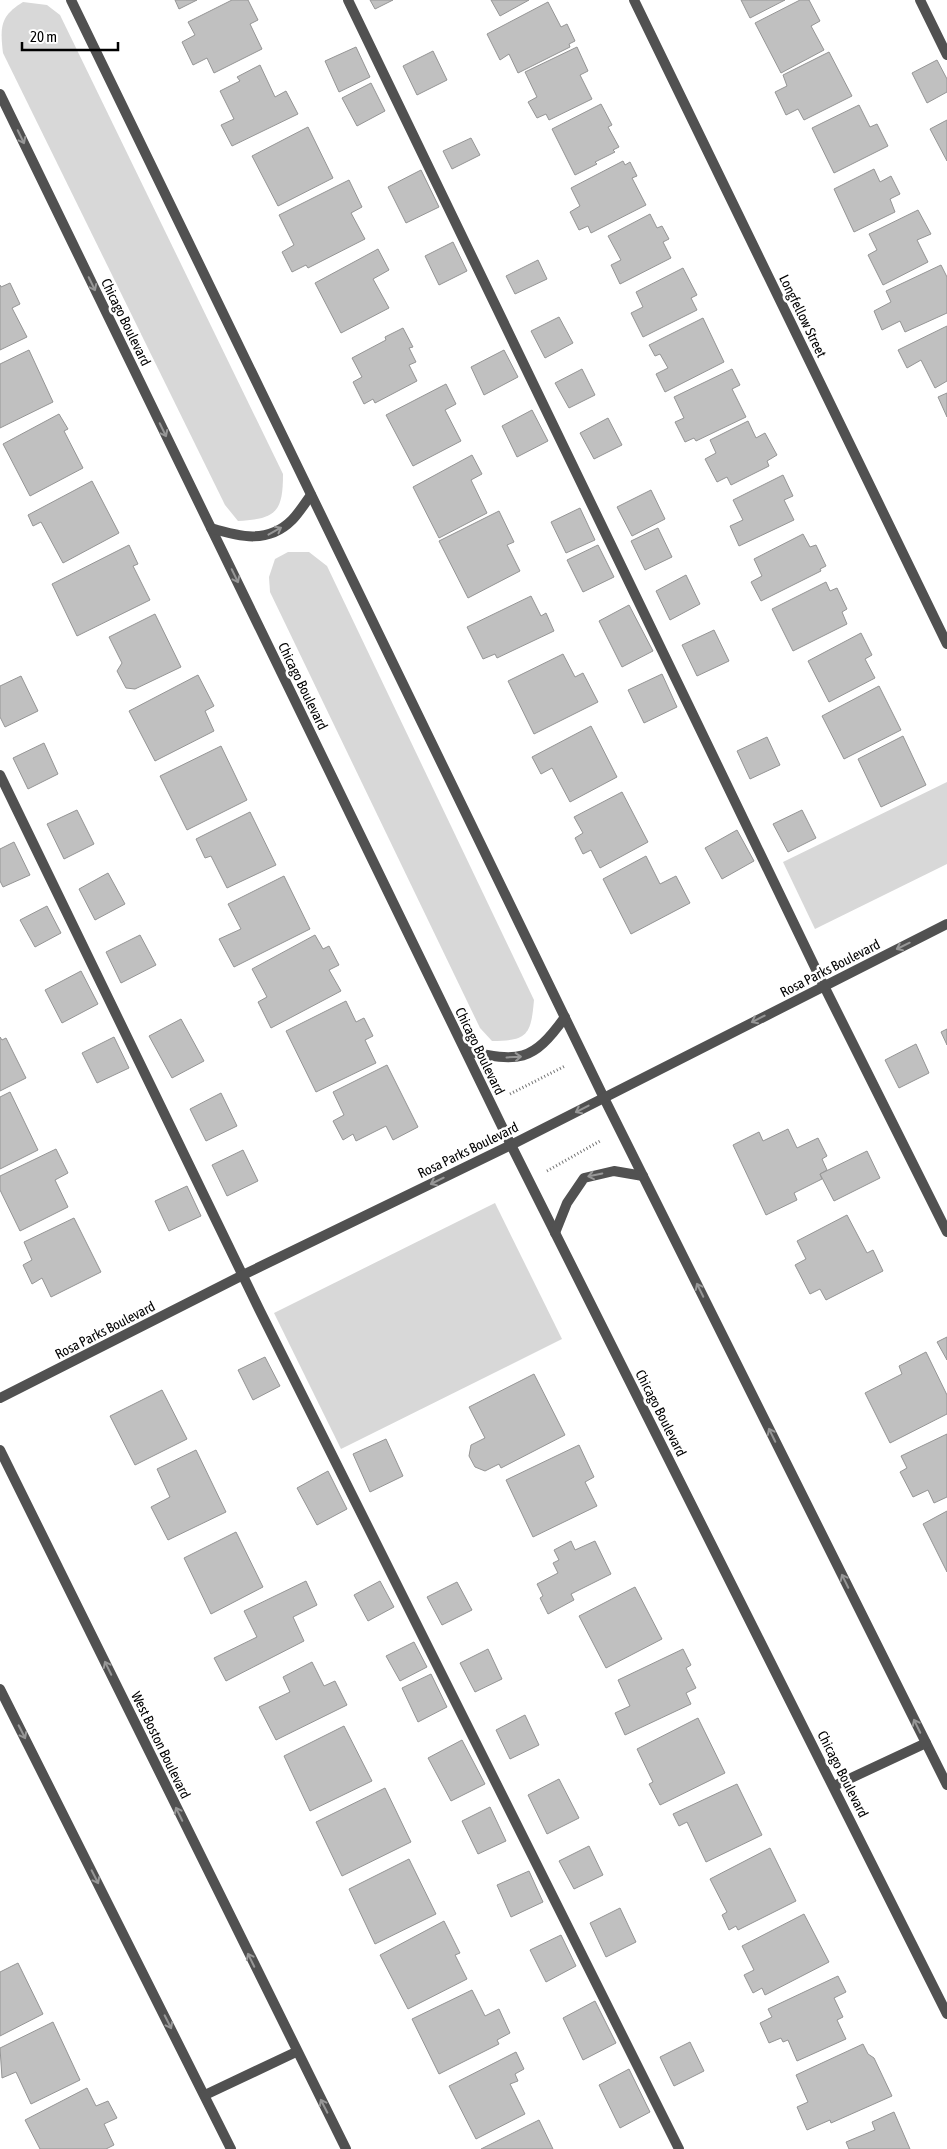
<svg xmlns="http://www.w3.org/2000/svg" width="947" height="2149" viewBox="0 0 947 2149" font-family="'Asap Condensed',sans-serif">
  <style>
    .green { fill: #d8d8d8 }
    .building { fill: #c0c0c0; stroke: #959595 }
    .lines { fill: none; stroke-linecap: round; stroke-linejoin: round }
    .path { stroke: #737373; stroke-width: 3; stroke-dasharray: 1 2.5; stroke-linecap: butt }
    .service { stroke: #515151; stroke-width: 10 }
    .minor { stroke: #515151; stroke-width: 10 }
    .tertiary { stroke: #515151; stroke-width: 10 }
    .oneway { stroke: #979797 }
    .labels { text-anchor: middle; stroke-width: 5; stroke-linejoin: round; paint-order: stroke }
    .street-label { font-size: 14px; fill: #000; stroke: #fff }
  </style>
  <rect width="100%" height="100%" fill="#fff"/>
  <g class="green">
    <path d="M 23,2 L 47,5 L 60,15 L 283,474 C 283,512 276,519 238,521 L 225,505 L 3,53 C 0,27 0,16 23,2 Z"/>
    <path d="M 288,552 L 309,552 L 327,566 L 534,1000 C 531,1034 528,1041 492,1041 L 480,1028 L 270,592 L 269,577 L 275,559 Z"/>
    <polygon points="947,782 947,864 815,929 783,862"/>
    <polygon points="495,1203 562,1339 341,1449 274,1313"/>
  </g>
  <g class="building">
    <polygon points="175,0 197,0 179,9"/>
    <polygon points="232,0 248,0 258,20 250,24 262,49 214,73 207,58 193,65 182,42 195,35 188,22"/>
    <polygon points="370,0 393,0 375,9"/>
    <polygon points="491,0 529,0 500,16"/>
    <polygon points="741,0 785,0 750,18"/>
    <polygon points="800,0 809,0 820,21 811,26 824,50 781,73 755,23"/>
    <polygon points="548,2 561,27 567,24 575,41 569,44 570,47 518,73 509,54 500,60 487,34"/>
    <polygon points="356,47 370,77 339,92 325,61"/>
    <polygon points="577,47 588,71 580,75 592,99 549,120 546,114 537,118 528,102 537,97 525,72"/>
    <polygon points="433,51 447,80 417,95 403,66"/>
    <polygon points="829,52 852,96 804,120 798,109 786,115 775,92 787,86 783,75"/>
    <polygon points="937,60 947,79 947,92 927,103 912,73"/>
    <polygon points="260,65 275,97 286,91 298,114 232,146 221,125 234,119 220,91 240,81 237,77"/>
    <polygon points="371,83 385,111 357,126 342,98"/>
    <polygon points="601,104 612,125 608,127 619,147 613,150 615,152 595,162 597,164 575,175 552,129"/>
    <polygon points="859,105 870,127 877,124 888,146 834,173 812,128"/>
    <polygon points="947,120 947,161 930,129"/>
    <polygon points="308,127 333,178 278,206 252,156"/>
    <polygon points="471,138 480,155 452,169 443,151"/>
    <polygon points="623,161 625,165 630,162 637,176 632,178 646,205 591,233 588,226 579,230 570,212 580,206 571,188"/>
    <polygon points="874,169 880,182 891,176 900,194 890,199 895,212 854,232 834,189"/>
    <polygon points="421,170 439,207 406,223 388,187"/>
    <polygon points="349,180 362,207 351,213 365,239 308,268 306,265 292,272 282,252 294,245 279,215"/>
    <polygon points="918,210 931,234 917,240 928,262 883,285 868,255 877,250 869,234"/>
    <polygon points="650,214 657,228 662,226 669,239 663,242 671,258 620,284 611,265 621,260 608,236"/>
    <polygon points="453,242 467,271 439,285 425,256"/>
    <polygon points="378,249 389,270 373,279 389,308 341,333 315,283"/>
    <polygon points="538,260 547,279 515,294 506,276"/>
    <polygon points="941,265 947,277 947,313 905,332 900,321 882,330 874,311 891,302 886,291"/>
    <polygon points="683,268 697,295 691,298 697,310 643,337 631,313 643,307 636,292"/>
    <polygon points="10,283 20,304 12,308 27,337 0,350 0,285 1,287"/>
    <polygon points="559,317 573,343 545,358 531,331"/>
    <polygon points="703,318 724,362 665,392 656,374 668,368 660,354 655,356 649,345"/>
    <polygon points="947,326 947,381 935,388 921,360 907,368 898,350"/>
    <polygon points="403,328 413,347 409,348 416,362 409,365 417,381 375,403 373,399 364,404 353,382 362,377 352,358 386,340 385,337"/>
    <polygon points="29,350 53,402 0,428 0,364"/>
    <polygon points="504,350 518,377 484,395 471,367"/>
    <polygon points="582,369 595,395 569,408 555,383"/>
    <polygon points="732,369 740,385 732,389 746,417 696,441 694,438 685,442 675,422 684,418 674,397"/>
    <polygon points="446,384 456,404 445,410 461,441 413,466 386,415"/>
    <polygon points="947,393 947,417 938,397"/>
    <polygon points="532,410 548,441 517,457 502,426"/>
    <polygon points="59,414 68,429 64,431 83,468 30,496 3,444"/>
    <polygon points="608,418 622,445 594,459 580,433"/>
    <polygon points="748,421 756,438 765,433 777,455 767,461 769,466 731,485 727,477 717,482 705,459 716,453 710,440"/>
    <polygon points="472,455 482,474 471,480 487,513 439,538 413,487"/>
    <polygon points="783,475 793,496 784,500 794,520 739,546 730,526 743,520 733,500"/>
    <polygon points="92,481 119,533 63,563 41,522 33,526 28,515"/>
    <polygon points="651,490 665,519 632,536 617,507"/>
    <polygon points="580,508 595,540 566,553 551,522"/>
    <polygon points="499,511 514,542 507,545 520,571 468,598 439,541"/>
    <polygon points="658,528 672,557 645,570 631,541"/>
    <polygon points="803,534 810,547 816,545 826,566 820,569 821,571 761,601 751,582 762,576 754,559"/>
    <polygon points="129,545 138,564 133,566 150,600 77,636 52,584"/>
    <polygon points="598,545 614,577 583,592 567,560"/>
    <polygon points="686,575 700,604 670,620 656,591"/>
    <polygon points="826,582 830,591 837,588 847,609 842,612 847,624 793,651 772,609"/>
    <polygon points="531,596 541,616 546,613 554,631 497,658 495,654 483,659 467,627"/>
    <polygon points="629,605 653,651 622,667 599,621"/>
    <polygon points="155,614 181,667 135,689 126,688 117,671 122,663 109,637"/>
    <polygon points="714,630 729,661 697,676 682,645"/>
    <polygon points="861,633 872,655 865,659 875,678 829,702 808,661"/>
    <polygon points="563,654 575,677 583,673 598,702 534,734 508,681"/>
    <polygon points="662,674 677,707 644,723 628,690"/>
    <polygon points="198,675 214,706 205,711 214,731 155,761 129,711"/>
    <polygon points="21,676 38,711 5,727 0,717 0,686"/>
    <polygon points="879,686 901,730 844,759 822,716"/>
    <polygon points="591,726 617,777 570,802 552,768 541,774 532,757"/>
    <polygon points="903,736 926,785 881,807 858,759"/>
    <polygon points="767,737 780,765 750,779 737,751"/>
    <polygon points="44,743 58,774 28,789 13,758"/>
    <polygon points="221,746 247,800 187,830 160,776"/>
    <polygon points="622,792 648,842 600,868 591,850 583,854 575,838 583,833 574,817"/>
    <polygon points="77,810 94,844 64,859 47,824"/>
    <polygon points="802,810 816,838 788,852 773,824"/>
    <polygon points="250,812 276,865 227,888 211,856 205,858 196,839"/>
    <polygon points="737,830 754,861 722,879 705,848"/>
    <polygon points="14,842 30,875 3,887 0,881 0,849"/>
    <polygon points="646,856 660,884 676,876 690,903 631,934 603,879"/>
    <polygon points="108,873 125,904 95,920 79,889"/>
    <polygon points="284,876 310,929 234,967 219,939 241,929 228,904"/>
    <polygon points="47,906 61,933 35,947 20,920"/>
    <polygon points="140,935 156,965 121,983 106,952"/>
    <polygon points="315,935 323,949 329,946 339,965 329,970 341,991 271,1028 258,1002 267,997 252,969"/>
    <polygon points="81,971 98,1004 62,1023 45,990"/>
    <polygon points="346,1001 356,1022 364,1018 373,1036 365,1040 376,1063 316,1092 286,1031"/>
    <polygon points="181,1019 204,1061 172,1078 149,1036"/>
    <polygon points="947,1029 947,1045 941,1032"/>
    <polygon points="0,1037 2,1040 6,1038 26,1078 0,1091"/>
    <polygon points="114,1037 129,1068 97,1083 82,1053"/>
    <polygon points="916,1044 929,1073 899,1088 885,1060"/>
    <polygon points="387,1065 418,1127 393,1140 386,1126 356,1141 353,1134 343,1140 333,1121 344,1115 333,1092"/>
    <polygon points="10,1092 38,1150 0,1169 0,1097"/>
    <polygon points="221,1093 237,1126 206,1141 190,1109"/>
    <polygon points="788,1129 797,1148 818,1138 827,1156 822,1159 827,1170 820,1174 822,1179 794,1193 797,1200 766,1215 733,1145 759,1132 763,1141"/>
    <polygon points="56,1149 68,1173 55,1180 68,1207 20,1231 0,1190 0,1176"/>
    <polygon points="243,1150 258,1181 227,1196 212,1165"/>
    <polygon points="867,1151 880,1178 834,1201 820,1174"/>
    <polygon points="187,1186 201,1216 169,1231 155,1201"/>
    <polygon points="847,1215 867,1253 873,1250 883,1271 826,1300 820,1289 810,1294 795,1265 806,1259 797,1241"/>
    <polygon points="74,1218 101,1272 51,1297 42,1278 32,1284 23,1265 32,1260 24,1242"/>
    <polygon points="947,1337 947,1360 937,1342"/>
    <polygon points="926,1352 947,1395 947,1414 890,1443 865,1393 902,1374 899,1366"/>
    <polygon points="265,1357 280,1386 253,1400 238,1370"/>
    <polygon points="534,1374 565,1435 501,1468 499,1464 485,1471 475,1467 469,1456 471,1445 485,1438 469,1407"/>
    <polygon points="162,1390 187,1439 135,1465 110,1416"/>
    <polygon points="947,1434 947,1497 934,1503 928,1490 913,1497 900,1472 907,1468 901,1456"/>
    <polygon points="386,1439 403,1476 370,1492 353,1454"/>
    <polygon points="579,1445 594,1477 585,1482 597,1506 533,1537 506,1480"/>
    <polygon points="196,1450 226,1512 168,1540 151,1507 170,1497 157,1469"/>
    <polygon points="328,1471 347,1509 317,1525 297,1488"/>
    <polygon points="947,1511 947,1572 923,1524"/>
    <polygon points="236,1532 263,1587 211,1614 184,1558"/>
    <polygon points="571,1541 575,1550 595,1541 611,1574 571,1594 574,1600 548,1614 540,1598 543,1596 537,1584 558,1573 553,1563 559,1560 554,1550"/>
    <polygon points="306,1581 317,1605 293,1617 304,1641 226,1681 214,1658 257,1637 244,1611"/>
    <polygon points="380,1581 394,1607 368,1621 354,1595"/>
    <polygon points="457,1582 472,1610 442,1625 427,1597"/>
    <polygon points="635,1587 662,1639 606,1668 579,1616"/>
    <polygon points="414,1642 427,1667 400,1681 386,1656"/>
    <polygon points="488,1649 502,1679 475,1692 460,1663"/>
    <polygon points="683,1649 691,1665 686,1668 696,1688 686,1693 691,1704 625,1735 615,1713 630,1706 618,1680"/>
    <polygon points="312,1662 324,1686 335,1681 347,1705 276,1740 259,1707 290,1692 283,1677"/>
    <polygon points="431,1674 447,1707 418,1722 402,1688"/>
    <polygon points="525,1715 539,1745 510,1759 496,1730"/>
    <polygon points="698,1718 725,1773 660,1805 649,1784 653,1782 637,1749"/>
    <polygon points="344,1726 372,1781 310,1811 284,1756"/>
    <polygon points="462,1740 485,1784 451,1801 428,1758"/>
    <polygon points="559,1779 579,1818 547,1834 528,1795"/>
    <polygon points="737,1784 762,1835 706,1862 687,1822 679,1826 673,1814"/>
    <polygon points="385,1788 411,1842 342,1876 316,1822"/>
    <polygon points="490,1807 506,1841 478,1854 462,1821"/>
    <polygon points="589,1846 603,1875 574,1889 559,1861"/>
    <polygon points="770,1848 796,1901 738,1930 736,1926 729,1930 722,1915 727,1912 710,1879"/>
    <polygon points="409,1859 436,1914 375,1944 349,1889"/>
    <polygon points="529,1871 543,1902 511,1917 497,1885"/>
    <polygon points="620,1908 636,1942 606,1957 590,1923"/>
    <polygon points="804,1914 829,1962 765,1995 762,1988 753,1993 744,1975 754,1970 742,1946"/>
    <polygon points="444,1921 460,1953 455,1955 467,1979 408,2009 380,1955"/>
    <polygon points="561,1935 576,1966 546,1982 530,1950"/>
    <polygon points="18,1963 43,2014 0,2036 0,1972"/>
    <polygon points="838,1976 846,1992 834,1998 843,2017 837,2020 846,2039 797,2061 788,2040 783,2042 781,2038 769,2043 760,2023 772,2017 768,2009"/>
    <polygon points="472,1990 485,2016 499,2009 510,2033 497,2040 499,2044 439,2074 412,2019"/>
    <polygon points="595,2001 616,2043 583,2060 563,2018"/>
    <polygon points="53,2022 80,2080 31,2104 16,2072 2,2078 0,2048"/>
    <polygon points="690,2042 704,2071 674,2086 660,2057"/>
    <polygon points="863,2044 868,2054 874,2058 892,2096 831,2123 830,2120 807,2130 797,2107 808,2102 796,2075"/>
    <polygon points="516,2052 524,2069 515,2074 518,2081 510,2084 525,2114 476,2139 449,2086"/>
    <polygon points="629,2069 650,2112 620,2128 599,2085"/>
    <polygon points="87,2088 96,2106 108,2101 117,2118 104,2124 114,2145 106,2149 40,2149 25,2120"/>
    <polygon points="894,2112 910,2149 849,2149 846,2142 875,2130 872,2122"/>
    <polygon points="539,2120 553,2149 481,2149"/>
  </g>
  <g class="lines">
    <g class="path">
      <polyline points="510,1094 565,1066"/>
      <polyline points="547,1171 600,1141"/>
    </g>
    <g class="service">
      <polyline points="348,0 824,986 947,1232"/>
      <polyline points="920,0 947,55"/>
      <polyline points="0,775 260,1311 679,2149"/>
    </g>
    <g class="minor">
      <polyline points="634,0 947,644"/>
      <polyline points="0,1450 346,2149"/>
      <polyline points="0,1689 231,2149"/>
      <polyline points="205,2095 296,2052"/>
    </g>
    <g class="tertiary">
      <polyline points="71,0 604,1098 947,1785"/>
      <polyline points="0,94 511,1145 947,2014"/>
      <path d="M 211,528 C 240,537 268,544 292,520 C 299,513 305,503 311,495"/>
      <path d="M 466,1051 C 519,1062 532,1063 565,1017"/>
      <polyline points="555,1233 567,1203 584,1178 614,1171 643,1176"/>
      <polyline points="0,1398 243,1275 511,1145 947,924"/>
      <polyline points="834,1786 926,1743"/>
    </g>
  </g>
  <defs><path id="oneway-shaft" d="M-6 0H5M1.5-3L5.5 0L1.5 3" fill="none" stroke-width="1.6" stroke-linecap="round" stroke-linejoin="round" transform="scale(1.25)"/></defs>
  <g class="oneway">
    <use href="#oneway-shaft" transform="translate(21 137) rotate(64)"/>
    <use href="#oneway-shaft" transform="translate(92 284) rotate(64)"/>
    <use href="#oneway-shaft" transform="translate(163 430) rotate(64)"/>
    <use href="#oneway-shaft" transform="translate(275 531) rotate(-29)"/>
    <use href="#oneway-shaft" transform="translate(235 576) rotate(64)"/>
    <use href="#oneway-shaft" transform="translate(903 946) rotate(154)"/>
    <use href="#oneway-shaft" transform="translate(758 1019) rotate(153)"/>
    <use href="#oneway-shaft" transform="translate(514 1057) rotate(-3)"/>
    <use href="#oneway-shaft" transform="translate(582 1109) rotate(153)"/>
    <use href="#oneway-shaft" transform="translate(595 1175) rotate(168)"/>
    <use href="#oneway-shaft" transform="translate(437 1181) rotate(154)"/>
    <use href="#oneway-shaft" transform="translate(700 1290) rotate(-116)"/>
    <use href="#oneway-shaft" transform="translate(772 1435) rotate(-116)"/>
    <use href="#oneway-shaft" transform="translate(845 1581) rotate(-116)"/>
    <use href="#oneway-shaft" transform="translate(108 1668) rotate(-116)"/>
    <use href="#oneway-shaft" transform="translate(917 1726) rotate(-116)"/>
    <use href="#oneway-shaft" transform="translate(22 1732) rotate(63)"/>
    <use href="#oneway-shaft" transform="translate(179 1814) rotate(-116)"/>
    <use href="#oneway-shaft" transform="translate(95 1877) rotate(63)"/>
    <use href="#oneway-shaft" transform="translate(251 1960) rotate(-116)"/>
    <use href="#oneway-shaft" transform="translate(168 2022) rotate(63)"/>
    <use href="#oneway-shaft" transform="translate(324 2106) rotate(-117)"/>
  </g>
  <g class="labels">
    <g class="street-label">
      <text transform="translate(803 316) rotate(64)" y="5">Longfellow Street</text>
      <text transform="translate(126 322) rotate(64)" y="5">Chicago Boulevard</text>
      <text transform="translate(303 686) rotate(64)" y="5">Chicago Boulevard</text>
      <text transform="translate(830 968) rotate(-27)" y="5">Rosa Parks Boulevard</text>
      <text transform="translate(480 1051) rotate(64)" y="5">Chicago Boulevard</text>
      <text transform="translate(468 1150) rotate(-26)" y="5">Rosa Parks Boulevard</text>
      <text transform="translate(105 1330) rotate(-27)" y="5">Rosa Parks Boulevard</text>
      <text transform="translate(661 1413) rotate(63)" y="5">Chicago Boulevard</text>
      <text transform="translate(161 1745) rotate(64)" y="5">West Boston Boulevard</text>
      <text transform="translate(843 1774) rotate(63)" y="5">Chicago Boulevard</text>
    </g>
  </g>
  <path d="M22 42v8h96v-8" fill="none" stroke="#000000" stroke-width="2.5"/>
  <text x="30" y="42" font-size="15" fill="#000000" stroke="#ffffff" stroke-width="4" paint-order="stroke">20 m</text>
</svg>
